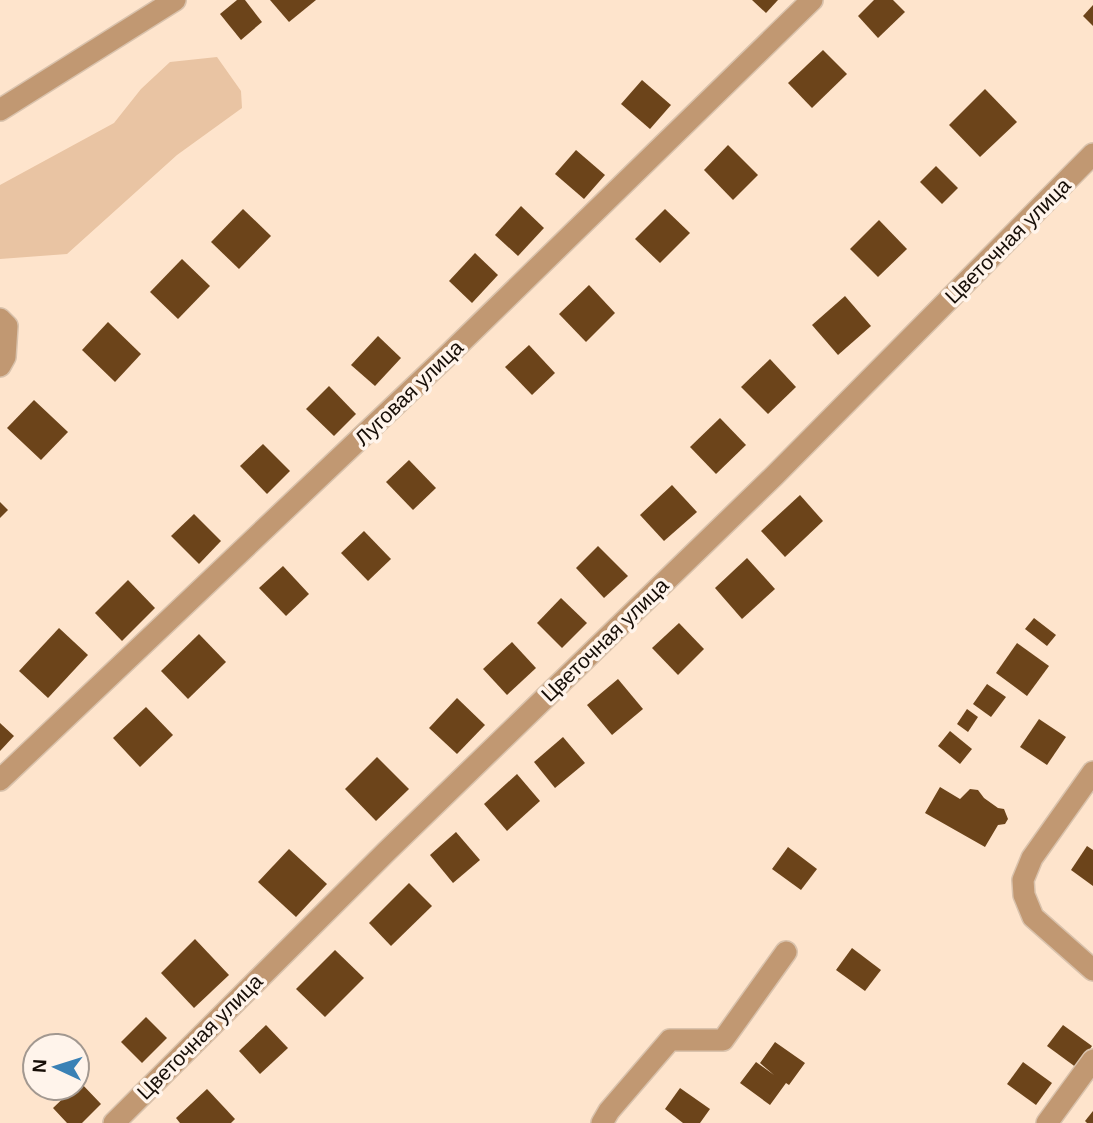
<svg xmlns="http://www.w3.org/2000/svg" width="1093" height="1123" viewBox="0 0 1093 1123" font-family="Helvetica,sans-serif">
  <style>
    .green { fill: #e9c4a3 }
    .building { fill: #6c441a }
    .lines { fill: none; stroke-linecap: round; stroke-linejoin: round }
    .street-casing { stroke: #d9c2ac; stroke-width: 24 }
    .street { stroke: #c19872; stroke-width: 21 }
    .labels { text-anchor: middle; stroke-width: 7; stroke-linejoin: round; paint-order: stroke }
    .street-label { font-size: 21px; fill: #170e07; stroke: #fff4eb }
  </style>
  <rect width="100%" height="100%" fill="#fee4cc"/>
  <polygon class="green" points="217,57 241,91 242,108 177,155 67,254 0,259 0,185 114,123 141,89 170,62"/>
  <g class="building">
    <polygon points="237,0 245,0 262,22 241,40 220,14"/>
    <polygon points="270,0 316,0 289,22"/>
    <polygon points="752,0 778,0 766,13"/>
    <polygon points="874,0 893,0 905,12 878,38 858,16"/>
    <polygon points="1093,5 1093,26 1083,16"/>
    <polygon points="823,50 847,74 812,108 788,83"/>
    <polygon points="642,80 671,105 650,129 621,104"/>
    <polygon points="985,89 1017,122 980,157 949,125"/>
    <polygon points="728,145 758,175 733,200 704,170"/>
    <polygon points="576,150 605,175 584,199 555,174"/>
    <polygon points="936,166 958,188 942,204 920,182"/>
    <polygon points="521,206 544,228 518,256 495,235"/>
    <polygon points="243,209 271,236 239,269 211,242"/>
    <polygon points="665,209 690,233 660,263 635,239"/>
    <polygon points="879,220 907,249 878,277 850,249"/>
    <polygon points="475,253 498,275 472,303 449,281"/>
    <polygon points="182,259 210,286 178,319 150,292"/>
    <polygon points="589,285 615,313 586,342 559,314"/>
    <polygon points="845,296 871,326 838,355 812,325"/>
    <polygon points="108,322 141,354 115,382 82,350"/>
    <polygon points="378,336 401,358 375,386 351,365"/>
    <polygon points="529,345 555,373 532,395 505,367"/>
    <polygon points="770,359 796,387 768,414 741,387"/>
    <polygon points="329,386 356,414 334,436 306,409"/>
    <polygon points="34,400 68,432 41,460 7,428"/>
    <polygon points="720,418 746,445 716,474 690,447"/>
    <polygon points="263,444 290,471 267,494 240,466"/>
    <polygon points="409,460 436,488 413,510 386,482"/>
    <polygon points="672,485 697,512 664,541 640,515"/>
    <polygon points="800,495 823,521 785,557 761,531"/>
    <polygon points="0,502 8,510 0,518"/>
    <polygon points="194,514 221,541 199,564 171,536"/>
    <polygon points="364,531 391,559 368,581 341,553"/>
    <polygon points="598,546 628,576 604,598 576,568"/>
    <polygon points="747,558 775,589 742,619 715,588"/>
    <polygon points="283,566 309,594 286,616 259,588"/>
    <polygon points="128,580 155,608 122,641 95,613"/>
    <polygon points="561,598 587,623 562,648 537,623"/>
    <polygon points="1034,618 1056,635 1047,646 1025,629"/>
    <polygon points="679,623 704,649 678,675 652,648"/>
    <polygon points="59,628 88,655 48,698 19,671"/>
    <polygon points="199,634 226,662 188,699 161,671"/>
    <polygon points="512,642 536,668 507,695 483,669"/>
    <polygon points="1017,643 1049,666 1027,696 996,673"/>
    <polygon points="618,679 643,709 612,735 587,705"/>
    <polygon points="987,684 1006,697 991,717 973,704"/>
    <polygon points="457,698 485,725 457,754 429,728"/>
    <polygon points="146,707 173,735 140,767 113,738"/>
    <polygon points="967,709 978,717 968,732 957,724"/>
    <polygon points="1039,719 1066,737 1047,765 1020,747"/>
    <polygon points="0,723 14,736 0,751"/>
    <polygon points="950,731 972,749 960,764 938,746"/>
    <polygon points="563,737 585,763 555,788 534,762"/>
    <polygon points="377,757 409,789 376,821 345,789"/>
    <polygon points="517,774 540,801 507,831 484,804"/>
    <polygon points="940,787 960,799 970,789 978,790 984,798 998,808 1004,809 1008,819 1005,824 998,825 985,847 925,813"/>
    <polygon points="456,832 480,860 453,883 430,855"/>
    <polygon points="1087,846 1093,850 1093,886 1071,870"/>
    <polygon points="788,847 817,869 801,890 772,869"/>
    <polygon points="289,849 327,884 296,917 258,882"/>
    <polygon points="409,883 432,906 391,946 369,923"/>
    <polygon points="195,939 229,975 194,1008 161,973"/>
    <polygon points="852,948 881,970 865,991 836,970"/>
    <polygon points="335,950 364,978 325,1017 296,989"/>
    <polygon points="146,1017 167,1038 142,1063 121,1042"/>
    <polygon points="266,1025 288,1048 260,1074 239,1051"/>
    <polygon points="1063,1025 1092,1046 1077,1068 1047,1046"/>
    <polygon points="775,1042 805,1063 789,1085 786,1083 770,1105 740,1083 756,1062 774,1075 760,1063"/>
    <polygon points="1023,1062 1052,1083 1036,1105 1007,1084"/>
    <polygon points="80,1082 101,1104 82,1123 67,1123 53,1108 74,1088 77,1088"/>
    <polygon points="680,1088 710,1109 700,1123 683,1123 665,1109"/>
    <polygon points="207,1089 235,1119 231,1123 180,1123 176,1118"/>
    <polygon points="1093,1111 1093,1123 1087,1123 1085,1121"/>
  </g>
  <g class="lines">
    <g class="street-casing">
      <g id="street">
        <polyline points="0,110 175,0"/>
        <polyline points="0,319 7,326 5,357 0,366"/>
        <polyline points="1093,772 1032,858 1023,880 1024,895 1033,917 1093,970"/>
        <polyline points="0,780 447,356 812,0"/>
        <polyline points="114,1123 386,852 774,476 1093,154"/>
        <polyline points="602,1123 609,1111 670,1040 723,1040 786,952"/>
        <polyline points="1047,1123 1093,1060"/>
      </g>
    </g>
    <use href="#street" class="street"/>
  </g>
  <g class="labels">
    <g class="street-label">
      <text transform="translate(1008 241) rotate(-45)" y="7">Цветочная улица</text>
      <text transform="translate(409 393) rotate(-44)" y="7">Луговая улица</text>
      <text transform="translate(605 640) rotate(-44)" y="7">Цветочная улица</text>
      <text transform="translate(200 1037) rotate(-45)" y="7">Цветочная улица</text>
    </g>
  </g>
  <g transform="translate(56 1067) rotate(274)"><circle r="33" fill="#fff4eb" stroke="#a29890" stroke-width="2"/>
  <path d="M0-5L12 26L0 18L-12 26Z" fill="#3a81b5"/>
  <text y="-10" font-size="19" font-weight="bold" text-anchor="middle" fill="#170e07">N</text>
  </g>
</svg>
